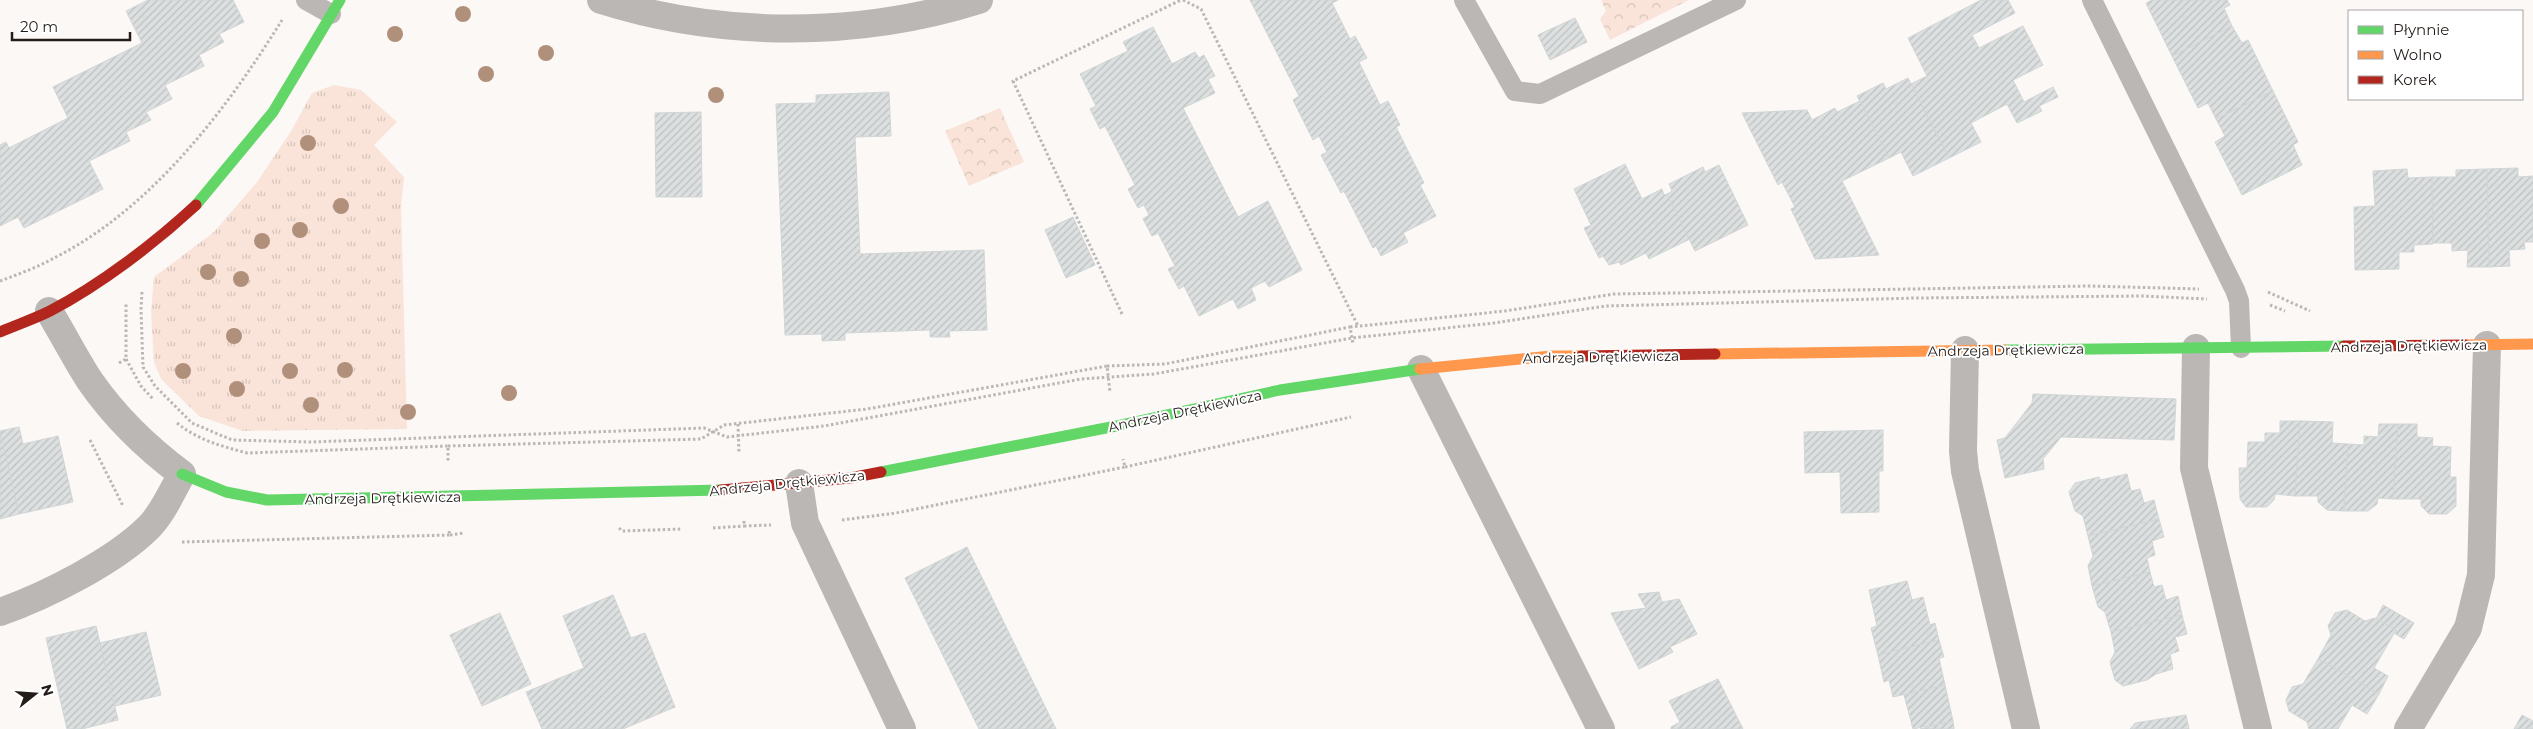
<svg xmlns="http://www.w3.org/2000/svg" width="2533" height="729" viewBox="0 0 2533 729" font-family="Montserrat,sans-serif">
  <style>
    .grass { fill: url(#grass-tufts) }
    .park { fill: url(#park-crowns) }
    .building { fill: url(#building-hatch); stroke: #d1d5d6 }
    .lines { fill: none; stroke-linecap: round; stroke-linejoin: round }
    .path { stroke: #bab7b5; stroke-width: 3; stroke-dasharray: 2.5 2.5; stroke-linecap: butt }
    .lane { stroke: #bab7b5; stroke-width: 20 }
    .street { stroke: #bab7b5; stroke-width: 28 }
    .fast { stroke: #63d668; stroke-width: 11 }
    .slow { stroke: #ff974d; stroke-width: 11 }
    .jam { stroke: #b3261e; stroke-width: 11 }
    .tree { fill: #b1907b }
    .labels { text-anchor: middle; stroke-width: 4; stroke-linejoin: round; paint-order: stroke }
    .street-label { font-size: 14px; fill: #241c18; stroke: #fff }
  </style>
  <defs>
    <pattern id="grass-tufts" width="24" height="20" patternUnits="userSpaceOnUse" patternTransform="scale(1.25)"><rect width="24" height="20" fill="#fae4d9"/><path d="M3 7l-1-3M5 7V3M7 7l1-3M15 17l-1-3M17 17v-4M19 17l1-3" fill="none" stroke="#d6c3ba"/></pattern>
    <pattern id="park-crowns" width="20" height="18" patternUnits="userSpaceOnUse" patternTransform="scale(1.25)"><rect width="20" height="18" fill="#fae4d9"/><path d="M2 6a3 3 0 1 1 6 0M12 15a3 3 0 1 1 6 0" fill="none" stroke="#d6c3ba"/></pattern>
    <pattern id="building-hatch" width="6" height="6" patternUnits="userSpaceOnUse" patternTransform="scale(1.25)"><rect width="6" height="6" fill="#dce0e0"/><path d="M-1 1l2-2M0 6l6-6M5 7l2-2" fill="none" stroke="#bdc0bf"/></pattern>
  </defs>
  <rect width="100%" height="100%" fill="#fbf8f6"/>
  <polygon class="grass" points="334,85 361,90 397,122 374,145 404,177 401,207 407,429 243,431 199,416 161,379 154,362 151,312 154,277 214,232 257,182 290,133 312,93"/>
  <g class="park">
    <polygon points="1601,0 1689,0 1610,40 1600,19 1606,11"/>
    <polygon points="1000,108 1024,162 969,186 945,131"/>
  </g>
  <g class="building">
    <polygon points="148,0 233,0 244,22 219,34 224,42 199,55 204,66 165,85 172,99 146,112 151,120 126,132 130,141 89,161 103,189 24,228 18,217 0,226 0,145 6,142 9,148 68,118 53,87 142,43 126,11"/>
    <polygon points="1250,0 1338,0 1332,3 1350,39 1355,36 1367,58 1359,62 1380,105 1388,101 1400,125 1396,127 1424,183 1420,185 1436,216 1403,233 1408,242 1381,256 1376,246 1373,248 1344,191 1341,193 1321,155 1327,152 1319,136 1313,140 1293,100 1299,96"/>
    <polygon points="1981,0 2008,0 2015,13 1972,35 1979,48 2023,26 2043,65 2013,80 2024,102 2053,87 2058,97 2039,106 2042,111 2017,123 2007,104 1971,123 1981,142 1949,158 1911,84 1927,76 1908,38"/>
    <polygon points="2152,0 2227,0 2230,5 2224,8 2232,26 2172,56 2146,3"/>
    <polygon points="1575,18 1587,42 1550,60 1538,35"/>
    <polygon points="2232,26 2242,43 2248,40 2273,91 2216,119 2208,103 2198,108 2172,56"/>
    <polygon points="1153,27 1172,64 1195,52 1199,58 1204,55 1215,76 1208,79 1215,93 1183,108 1238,217 1268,201 1302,270 1269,287 1265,281 1251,288 1256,300 1238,309 1233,299 1199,316 1184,286 1179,289 1168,269 1175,266 1158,233 1152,236 1143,219 1149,215 1144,205 1138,208 1128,189 1135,185 1105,126 1100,129 1090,109 1096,106 1080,74 1128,51 1123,42"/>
    <polygon points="1908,78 1949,158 1913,176 1901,152 1889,158 1857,96 1883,83 1886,89"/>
    <polygon points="2273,91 2298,142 2293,145 2302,165 2242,195 2215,142 2225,136 2216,119"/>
    <polygon points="889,92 891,136 855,137 860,254 984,250 987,330 949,331 950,337 930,337 930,330 845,333 845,340 822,341 822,334 785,335 776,104 816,103 816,95"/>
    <polygon points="1860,101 1889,158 1842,181 1879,255 1815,259 1791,209 1795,207 1782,182 1778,185 1742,113 1807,110 1812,120 1835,108 1837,112"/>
    <polygon points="701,112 702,197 656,197 655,113"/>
    <polygon points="1625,164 1642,199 1662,189 1664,195 1667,194 1690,239 1649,259 1646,253 1621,265 1619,262 1609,265 1603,256 1599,258 1584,228 1591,225 1574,189"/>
    <polygon points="1719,165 1748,225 1695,251 1667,194 1672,191 1669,184 1703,167 1705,172"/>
    <polygon points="2518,168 2518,177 2533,176 2533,242 2524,242 2525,249 2509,250 2510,266 2489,267 2487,169"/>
    <polygon points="2407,169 2408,178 2432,177 2433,244 2414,245 2414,252 2399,252 2399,269 2355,270 2354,207 2375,206 2373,171"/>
    <polygon points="2487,169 2489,267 2467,267 2468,250 2452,251 2452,243 2433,243 2432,177 2456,177 2456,170"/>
    <polygon points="1073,217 1095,265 1066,278 1045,230"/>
    <polygon points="2033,394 2176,399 2174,440 2061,437 2043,459 2044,469 2005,478 1997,440 2005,438 2032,403"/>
    <polygon points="2280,421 2300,421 2295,496 2275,494 2274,500 2267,507 2246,507 2240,499 2239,468 2247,468 2248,442 2265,442 2265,433 2280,433"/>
    <polygon points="2300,421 2333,422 2332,443 2348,444 2344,511 2327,510 2318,502 2318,496 2295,496"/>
    <polygon points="2379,424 2398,424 2393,499 2378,498 2377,504 2368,511 2344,511 2348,444 2364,445 2364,436 2378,437"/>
    <polygon points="2398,424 2417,424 2417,437 2433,438 2432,446 2451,447 2450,477 2456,477 2456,506 2447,514 2429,514 2421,506 2421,499 2393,499"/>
    <polygon points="19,427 23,444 58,436 73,502 19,514 0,431"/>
    <polygon points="1883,430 1883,471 1879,471 1879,512 1841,513 1840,472 1805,473 1804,432"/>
    <polygon points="0,431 19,514 0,519"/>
    <polygon points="2127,474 2131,491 2140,489 2144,503 2154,500 2159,519 2088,536 2083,516 2075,511 2069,492 2075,483 2099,477 2100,480"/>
    <polygon points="2159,519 2164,537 2152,541 2155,555 2147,558 2150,572 2092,586 2088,566 2093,556 2088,536"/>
    <polygon points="967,547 1056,729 979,729 905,578"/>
    <polygon points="2150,572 2154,587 2162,585 2166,600 2178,596 2182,615 2111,632 2105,612 2098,607 2092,586"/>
    <polygon points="1907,581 1912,600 1923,597 1930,625 1935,623 1939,640 1878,655 1871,628 1877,626 1869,590"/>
    <polygon points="1659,592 1662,602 1679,599 1697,634 1670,647 1673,652 1639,669 1611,613 1646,608 1638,594"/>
    <polygon points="613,595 631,638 645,633 675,707 623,729 542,729 526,692 584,668 563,616"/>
    <polygon points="2383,605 2414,623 2404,639 2394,633 2396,630 2376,619"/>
    <polygon points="2347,610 2365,621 2375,618 2396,630 2374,668 2388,676 2379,694 2318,659 2331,635 2328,626 2335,613"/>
    <polygon points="500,613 531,684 482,706 450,635"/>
    <polygon points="2182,615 2187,634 2175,637 2179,651 2170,654 2173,669 2156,674 2147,680 2123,686 2115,680 2110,662 2115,652 2111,632"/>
    <polygon points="96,626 118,720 82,729 67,729 46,638"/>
    <polygon points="146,632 161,695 115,706 100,643"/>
    <polygon points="1939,640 1944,657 1939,658 1945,685 1893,697 1889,680 1884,682 1878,655"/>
    <polygon points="2318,659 2379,694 2367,714 2352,705 2338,729 2309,729 2307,722 2289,711 2286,700 2292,687 2303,684"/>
    <polygon points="1718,679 1743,729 1671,729 1671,727 1680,722 1669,701"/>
    <polygon points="1945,685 1953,721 1913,729 1904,695"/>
    <polygon points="2186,715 2189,729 2130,729 2135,723"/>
    <polygon points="2522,715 2533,721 2533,729 2514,729"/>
    <polygon points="1953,721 1954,729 1920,729"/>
  </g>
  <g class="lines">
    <g class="path">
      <polyline points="1183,0 1201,9 1358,326"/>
      <path d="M 0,281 C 19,274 38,267 56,257 C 152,208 227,109 282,20"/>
      <polyline points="142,292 141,309 143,367 155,386 192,423 232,440 311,442 704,428 727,437 824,426 1081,379 1154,374 1352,338 1494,323 1606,306 1916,298 2142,296 2207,299"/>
      <polyline points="2268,292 2310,311"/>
      <polyline points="2270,305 2285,311"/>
      <polyline points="1122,314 1013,81 1181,0"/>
      <polyline points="1350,327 1505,311 1614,294 2090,286 2199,289"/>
      <polyline points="126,359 141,386 153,399"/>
      <polyline points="119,363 126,359 126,303"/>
      <polyline points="1107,366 1165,364 1350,327 1353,344"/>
      <path d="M 177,423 C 198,440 221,446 247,453 L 448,446 L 448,462"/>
      <polyline points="738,424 739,453"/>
      <polyline points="90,440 123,506"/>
      <polyline points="448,446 701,439 724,425 867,409 1107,366 1110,392"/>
      <polyline points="1125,467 1351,417"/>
      <polyline points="842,520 896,513 1125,467 1123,459"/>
      <polyline points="744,521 744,526 771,525"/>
      <polyline points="619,528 622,531 682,529"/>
      <polyline points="713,528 744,526"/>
      <polyline points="450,535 464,533"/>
      <polyline points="182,542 450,535 449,531"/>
    </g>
    <g class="lane">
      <polyline points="306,0 331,14"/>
      <polyline points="1464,0 1515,91 1540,94 1736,0"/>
      <polyline points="2092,0 2235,290 2239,301 2241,348"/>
    </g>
    <g class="street">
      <path d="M 601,0 C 721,38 859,38 979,0"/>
      <polyline points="2196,348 2194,468 2258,729"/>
      <polyline points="1965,350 1963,451 1965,471 2026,729"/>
      <polyline points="1421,369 1601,729"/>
      <polyline points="799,483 805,523 902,729"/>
      <path d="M 0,612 C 46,596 115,561 149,527 C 163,513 172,491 182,474 C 147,448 115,417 90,381 C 75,358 63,334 49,311"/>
      <polyline points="2408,729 2468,628 2481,575 2487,345"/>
    </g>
    <g class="fast">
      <polyline points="196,205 273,112 340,0"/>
      <polyline points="2005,350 2344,346"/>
      <polyline points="881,472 1116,426 1280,390 1420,369"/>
      <polyline points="182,474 226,492 267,500 721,490"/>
    </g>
    <g class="slow">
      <polyline points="2466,345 2533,344"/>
      <polyline points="1715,354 2005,350"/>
      <polyline points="1420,369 1551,356 1581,356"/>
    </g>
    <g class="jam">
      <path d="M 0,332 C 16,325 34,319 50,311 C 100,285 155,243 196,205"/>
      <polyline points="2344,346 2466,345"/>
      <polyline points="1581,356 1715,354"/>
      <polyline points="721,490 850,478 881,472"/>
    </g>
  </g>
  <g class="tree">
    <circle cx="463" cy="14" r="8"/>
    <circle cx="395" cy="34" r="8"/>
    <circle cx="546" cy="53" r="8"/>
    <circle cx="486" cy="74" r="8"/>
    <circle cx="716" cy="95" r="8"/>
    <circle cx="308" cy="143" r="8"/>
    <circle cx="341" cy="206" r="8"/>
    <circle cx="300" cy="230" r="8"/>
    <circle cx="262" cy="241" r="8"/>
    <circle cx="208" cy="272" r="8"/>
    <circle cx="241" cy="279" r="8"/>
    <circle cx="234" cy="336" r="8"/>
    <circle cx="345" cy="370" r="8"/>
    <circle cx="183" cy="371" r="8"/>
    <circle cx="290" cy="371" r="8"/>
    <circle cx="237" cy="389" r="8"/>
    <circle cx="509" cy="393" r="8"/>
    <circle cx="311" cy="405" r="8"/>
    <circle cx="408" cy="412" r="8"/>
  </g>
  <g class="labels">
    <g class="street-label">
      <text transform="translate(2409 346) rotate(-1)" y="5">Andrzeja Drętkiewicza</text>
      <text transform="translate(2006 350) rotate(-1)" y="5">Andrzeja Drętkiewicza</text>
      <text transform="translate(1601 357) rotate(-1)" y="5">Andrzeja Drętkiewicza</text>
      <text transform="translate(1185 411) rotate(-12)" y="5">Andrzeja Drętkiewicza</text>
      <text transform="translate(787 483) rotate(-6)" y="5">Andrzeja Drętkiewicza</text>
      <text transform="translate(383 498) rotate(-1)" y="5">Andrzeja Drętkiewicza</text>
    </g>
  </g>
  <rect x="2348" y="10" width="175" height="90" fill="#ffffff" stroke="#a7a4a3"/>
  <rect x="2358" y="26" width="25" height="8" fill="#63d668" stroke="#a7a4a3"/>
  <text x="2393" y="35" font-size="15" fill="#241c18">Płynnie</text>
  <rect x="2358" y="51" width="25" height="8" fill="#ff974d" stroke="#a7a4a3"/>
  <text x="2393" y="60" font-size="15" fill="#241c18">Wolno</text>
  <rect x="2358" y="76" width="25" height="8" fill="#b3261e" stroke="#a7a4a3"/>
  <text x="2393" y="85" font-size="15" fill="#241c18">Korek</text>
  <g transform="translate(35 694) rotate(73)" stroke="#ffffff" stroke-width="4" paint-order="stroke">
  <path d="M0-4L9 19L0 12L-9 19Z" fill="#241c18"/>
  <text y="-8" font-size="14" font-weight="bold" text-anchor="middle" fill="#241c18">N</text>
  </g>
  <path d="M12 32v8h118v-8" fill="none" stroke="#241c18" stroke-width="2.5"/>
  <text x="20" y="32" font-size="15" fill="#241c18" stroke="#ffffff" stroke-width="4" paint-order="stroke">20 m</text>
</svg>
